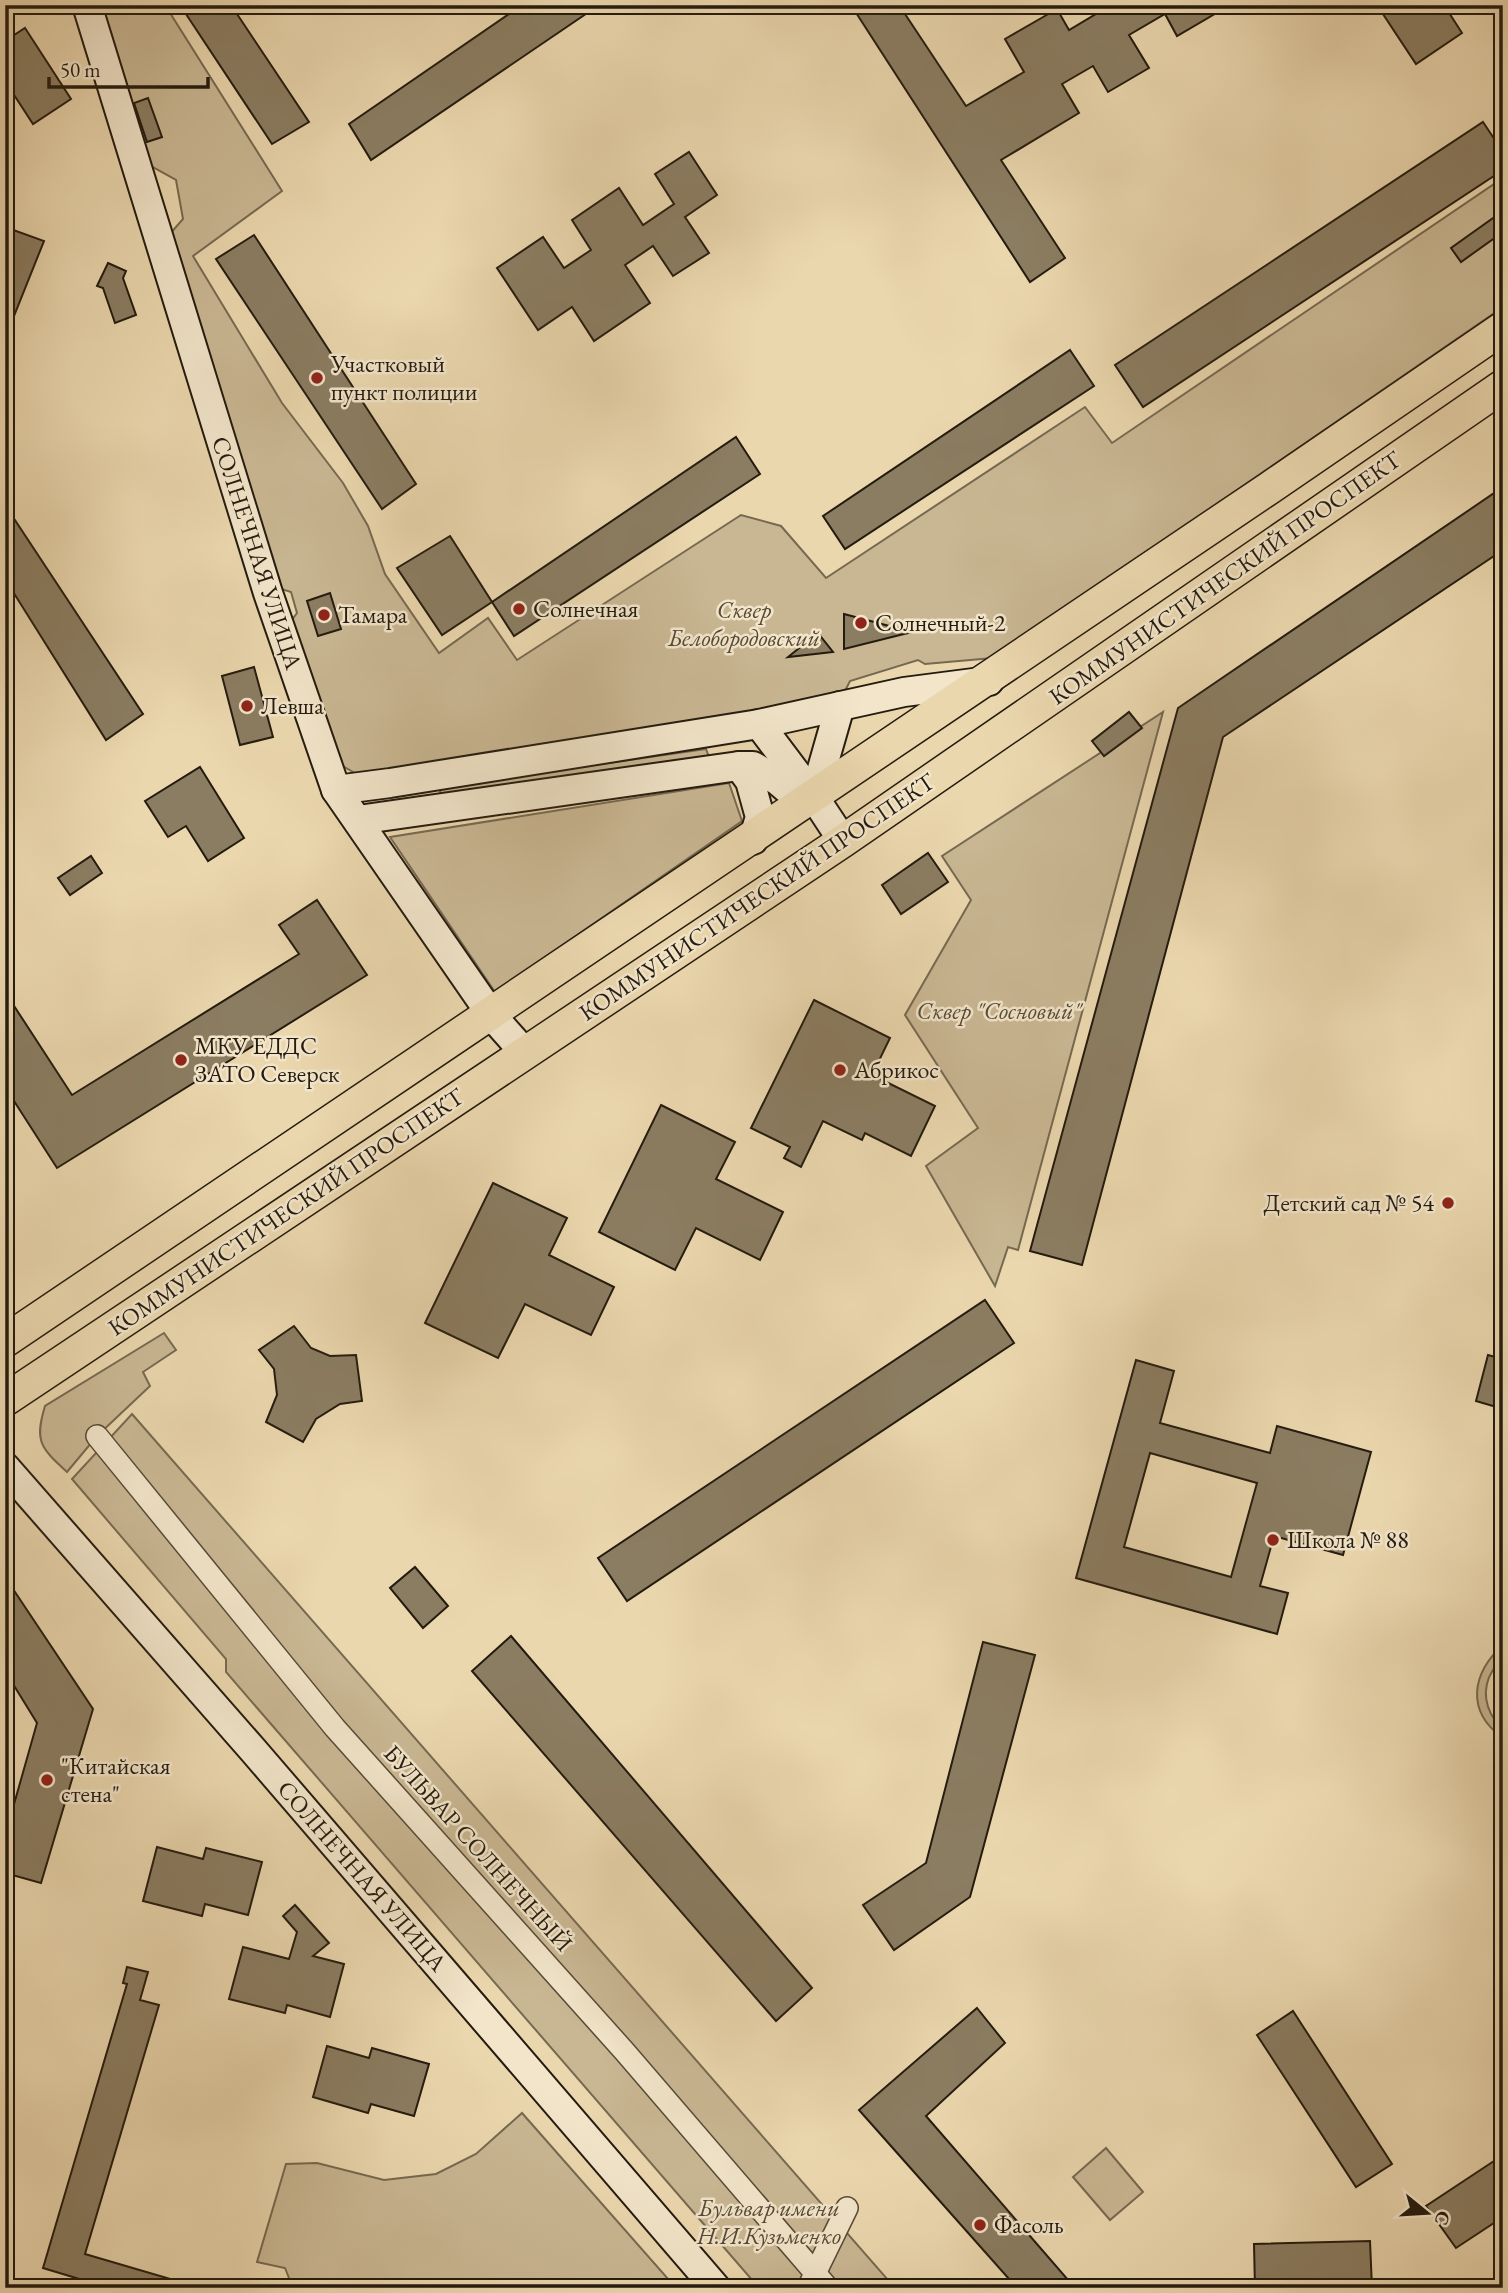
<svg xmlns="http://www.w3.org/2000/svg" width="1508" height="2293" viewBox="0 0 1508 2293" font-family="'EB Garamond',serif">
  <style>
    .green { fill: #c9b793; stroke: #766951; stroke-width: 2 }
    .building { fill: #8b7d62; stroke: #241b0f; stroke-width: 2; fill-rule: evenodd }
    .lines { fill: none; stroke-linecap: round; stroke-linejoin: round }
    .street-casing { stroke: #564a37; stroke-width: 24 }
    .secondary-casing { stroke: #241b0f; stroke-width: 32 }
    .primary-casing { stroke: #241b0f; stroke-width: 35 }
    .street { stroke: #f2e5ca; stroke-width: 21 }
    .secondary { stroke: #f2e5ca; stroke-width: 28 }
    .primary { stroke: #ebd7ae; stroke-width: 32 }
    .poi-dot { fill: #8f2418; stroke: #f2e5ca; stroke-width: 2.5 }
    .labels { text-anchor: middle; stroke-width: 5; stroke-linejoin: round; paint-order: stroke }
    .poi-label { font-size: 24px; fill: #241b0f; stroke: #f2e5ca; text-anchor: start }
    .street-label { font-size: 24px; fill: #241b0f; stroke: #f2e5ca }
    .park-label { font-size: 24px; font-style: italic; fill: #564a37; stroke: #f2e5ca }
  </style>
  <rect width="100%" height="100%" fill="#ebd7ae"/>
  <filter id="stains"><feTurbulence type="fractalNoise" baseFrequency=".00286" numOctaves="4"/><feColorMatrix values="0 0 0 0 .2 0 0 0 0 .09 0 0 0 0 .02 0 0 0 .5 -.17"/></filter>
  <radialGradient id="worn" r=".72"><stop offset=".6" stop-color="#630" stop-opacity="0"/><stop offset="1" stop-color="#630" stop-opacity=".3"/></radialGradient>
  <g class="green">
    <polygon points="101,5 165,5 282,191 193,256 282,403 343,483 368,526 385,574 439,653 488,618 517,660 741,515 781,526 826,578 1085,407 1112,443 1503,178 1503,307 993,658 925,664 918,660 850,681 846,689 824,704 360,776 334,761 288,625 297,613 291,592 272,586 169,235 183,219 176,180 151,166"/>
    <polygon points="1163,712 1018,1250 1008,1247 995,1286 926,1166 978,1128 905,1015 971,900 942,856"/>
    <polygon points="706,749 709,757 441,795 439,787"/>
    <polygon points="729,783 742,821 495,992 390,837"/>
    <path d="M 164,1333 L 176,1350 L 143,1372 L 150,1386 L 97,1436 L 67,1472 C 41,1448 34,1442 45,1406 Z"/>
    <polygon points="132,1414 895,2288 759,2288 226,1672 226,1659 72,1479"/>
    <path d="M 1503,1645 L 1503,1659 C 1486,1673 1481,1694 1491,1714 C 1497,1724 1503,1726 1503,1738 C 1465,1711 1472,1673 1503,1645 Z"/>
    <polygon points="522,2113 676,2288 293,2288 285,2268 257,2262 286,2164 317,2163 384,2180 436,2174 476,2154"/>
    <polygon points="1106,2148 1143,2192 1110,2220 1073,2177"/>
  </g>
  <g class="building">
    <polygon points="180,5 231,5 309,122 272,144"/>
    <polygon points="522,5 599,5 371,160 349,124"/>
    <polygon points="851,5 899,5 966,106 1024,72 1005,39 1057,9 1069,30 1111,5 1230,5 1177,36 1165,14 1129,35 1149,68 1108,92 1093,66 1062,84 1079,113 1001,160 1065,258 1030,282"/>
    <polygon points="1377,5 1444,5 1462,33 1416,64"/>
    <polygon points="25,28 71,99 33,124 5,81 5,41"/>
    <polygon points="148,98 162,137 147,142 134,103"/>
    <polygon points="1483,122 1503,152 1503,170 1143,407 1115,365"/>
    <polygon points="689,152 717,195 685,217 709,253 673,276 653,246 625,265 650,303 594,341 572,307 538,330 497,268 543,237 564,268 591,250 572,220 619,188 643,225 674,204 655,174"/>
    <polygon points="1503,211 1503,232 1461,262 1451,248"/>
    <polygon points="5,227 44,241 6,336 5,336"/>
    <polygon points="254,235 416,484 382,509 216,259"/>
    <polygon points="108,263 126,271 123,278 136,315 115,323 103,288 97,286"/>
    <polygon points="1070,350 1094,386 845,549 823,516"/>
    <polygon points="736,437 760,474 514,636 492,602"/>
    <polygon points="1503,487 1503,550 1223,737 1082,1265 1030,1251 1178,708"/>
    <polygon points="5,505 143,714 106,740 5,579"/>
    <polygon points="450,536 492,602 442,635 397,568"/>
    <polygon points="330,593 341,629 318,636 307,601"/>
    <polygon points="844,614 912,632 844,649"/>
    <polygon points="818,633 833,652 788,657"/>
    <polygon points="254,667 273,737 240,745 222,676"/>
    <polygon points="1129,712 1142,728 1104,756 1092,741"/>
    <polygon points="200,767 244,838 208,861 186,826 168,837 145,801"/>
    <polygon points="928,853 948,882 901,914 882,885"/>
    <polygon points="91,856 102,873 70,895 58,878"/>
    <polygon points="317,900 367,975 57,1168 5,1087 5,992 72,1095 299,954 279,925"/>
    <polygon points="814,1000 890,1038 872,1075 935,1106 911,1156 865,1133 862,1140 823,1121 801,1167 784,1158 790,1147 751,1128"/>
    <polygon points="661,1105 735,1142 716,1179 783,1212 760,1260 696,1228 675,1270 599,1232"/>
    <polygon points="493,1183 567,1218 549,1255 614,1287 591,1335 525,1304 498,1358 425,1323"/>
    <polygon points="985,1300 1014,1343 627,1601 598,1558"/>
    <polygon points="294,1326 311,1348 330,1356 356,1355 362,1401 340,1404 316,1419 303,1442 266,1422 277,1395 274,1369 259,1350"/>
    <polygon points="1488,1355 1503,1359 1503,1409 1476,1401"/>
    <path d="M 1136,1360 L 1174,1371 L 1160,1423 L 1270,1453 L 1277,1426 L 1371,1452 L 1343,1555 L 1274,1536 L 1260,1586 L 1288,1593 L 1277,1634 L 1076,1578 ZM 1150,1453 L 1257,1483 L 1231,1577 L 1124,1547 Z"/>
    <polygon points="415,1567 448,1606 423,1628 390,1588"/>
    <polygon points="5,1577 93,1709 41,1883 5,1873 5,1836 37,1723 5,1671"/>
    <polygon points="511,1636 812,1988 776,2021 472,1671"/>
    <polygon points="983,1642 1035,1655 970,1897 894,1950 863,1905 926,1863"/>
    <polygon points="157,1847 203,1859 206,1848 262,1862 248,1915 205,1904 202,1916 143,1901"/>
    <polygon points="295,1905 329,1943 313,1956 344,1964 330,2017 287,2005 285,2013 229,1999 243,1947 289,1959 297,1932 283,1916"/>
    <polygon points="127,1967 148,1972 140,2000 159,2005 85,2254 184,2283 184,2288 109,2288 43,2268 127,1984 123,1983"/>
    <polygon points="977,2008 1005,2043 926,2116 1075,2288 1017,2288 859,2110"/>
    <polygon points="1293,2011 1392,2164 1356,2187 1257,2035"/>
    <polygon points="327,2046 369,2058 372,2048 429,2064 414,2116 371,2104 368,2113 313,2097"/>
    <polygon points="1503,2155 1503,2217 1456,2248 1426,2206"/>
    <polygon points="1370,2241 1372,2288 1255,2288 1254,2244"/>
  </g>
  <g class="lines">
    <g class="street-casing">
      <g id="street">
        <polyline points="97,1436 335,1728 625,2052 828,2288"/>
        <polyline points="808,2288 847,2208"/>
      </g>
    </g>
    <g class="secondary-casing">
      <g id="secondary">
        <polyline points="87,5 268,593 336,790 493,1017 525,1053"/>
        <polyline points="759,724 814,797 843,841"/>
        <polyline points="739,766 750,781 760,817 753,840"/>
        <polyline points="336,790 390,783 759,724 904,692 989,681"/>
        <polyline points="814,797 840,706"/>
        <polyline points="358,820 739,766 753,766 778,781 791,792 814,797"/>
        <polyline points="5,1467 253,1750 716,2288"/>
      </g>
    </g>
    <g class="primary-casing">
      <g id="primary">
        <path d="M 5,1341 C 507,1007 1006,669 1503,328"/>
        <polyline points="5,1400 843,841 1503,386"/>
      </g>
    </g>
    <use href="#street" class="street"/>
    <use href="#secondary" class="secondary"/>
    <use href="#primary" class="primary"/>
  </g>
  <g class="poi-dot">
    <circle cx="317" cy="378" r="7"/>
    <circle cx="519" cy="609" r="7"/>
    <circle cx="324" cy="615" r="7"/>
    <circle cx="861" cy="623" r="7"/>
    <circle cx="247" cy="706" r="7"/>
    <circle cx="181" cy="1060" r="7"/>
    <circle cx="840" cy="1070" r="7"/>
    <circle cx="1448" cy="1203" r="7"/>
    <circle cx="1273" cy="1540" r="7"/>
    <circle cx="47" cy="1780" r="7"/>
    <circle cx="980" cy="2225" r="7"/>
  </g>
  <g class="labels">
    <g class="poi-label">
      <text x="331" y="372">Участковый<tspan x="331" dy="28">пункт полиции</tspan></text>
      <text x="533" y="617">Солнечная</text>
      <text x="338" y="623">Тамара</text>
      <text x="875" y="631">Солнечный-2</text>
      <text x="261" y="714">Левша</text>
      <text x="195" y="1054">МКУ ЕДДС<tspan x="195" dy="28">ЗАТО Северск</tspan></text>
      <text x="854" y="1078">Абрикос</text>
      <text x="1434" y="1211" text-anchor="end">Детский сад № 54</text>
      <text x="1287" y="1548">Школа № 88</text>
      <text x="61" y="1774">"Китайская<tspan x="61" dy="28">стена"</tspan></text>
      <text x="994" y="2233">Фасоль</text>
    </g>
    <g class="street-label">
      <text transform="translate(257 553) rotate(72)" y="8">СОЛНЕЧНАЯ УЛИЦА</text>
      <text transform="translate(1225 578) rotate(-35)" y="8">КОММУНИСТИЧЕСКИЙ ПРОСПЕКТ</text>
      <text transform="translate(757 897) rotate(-34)" y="8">КОММУНИСТИЧЕСКИЙ ПРОСПЕКТ</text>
      <text transform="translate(286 1212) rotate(-34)" y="8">КОММУНИСТИЧЕСКИЙ ПРОСПЕКТ</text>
      <text transform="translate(478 1848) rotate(48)" y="8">БУЛЬВАР СОЛНЕЧНЫЙ</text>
      <text transform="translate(362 1876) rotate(49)" y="8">СОЛНЕЧНАЯ УЛИЦА</text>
    </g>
    <g class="park-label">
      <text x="744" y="618">Сквер<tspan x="744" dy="28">Белобородовский</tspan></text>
      <text x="999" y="1019">Сквер "Сосновый"</text>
      <text x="769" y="2216">Бульвар имени<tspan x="769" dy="28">Н.И.Кузьменко</tspan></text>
    </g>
  </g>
  <rect width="1508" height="2293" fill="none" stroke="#ebd7ae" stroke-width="28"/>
  <rect x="7" y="7" width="1494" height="2279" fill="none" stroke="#241b0f" stroke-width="3.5"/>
  <rect x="14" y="14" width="1480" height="2265" fill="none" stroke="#241b0f" stroke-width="2"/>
  <g transform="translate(1427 2213) rotate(108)" stroke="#f2e5ca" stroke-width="5" paint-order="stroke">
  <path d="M0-5L12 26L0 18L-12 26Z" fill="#241b0f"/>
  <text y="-10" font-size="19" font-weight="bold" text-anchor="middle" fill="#241b0f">С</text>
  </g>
  <path d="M49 77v10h159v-10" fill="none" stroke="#241b0f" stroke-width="3.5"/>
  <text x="60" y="77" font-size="21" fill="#241b0f" stroke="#f2e5ca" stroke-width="5" paint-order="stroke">50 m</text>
  <rect width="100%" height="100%" filter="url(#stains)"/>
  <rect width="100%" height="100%" fill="url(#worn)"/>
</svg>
